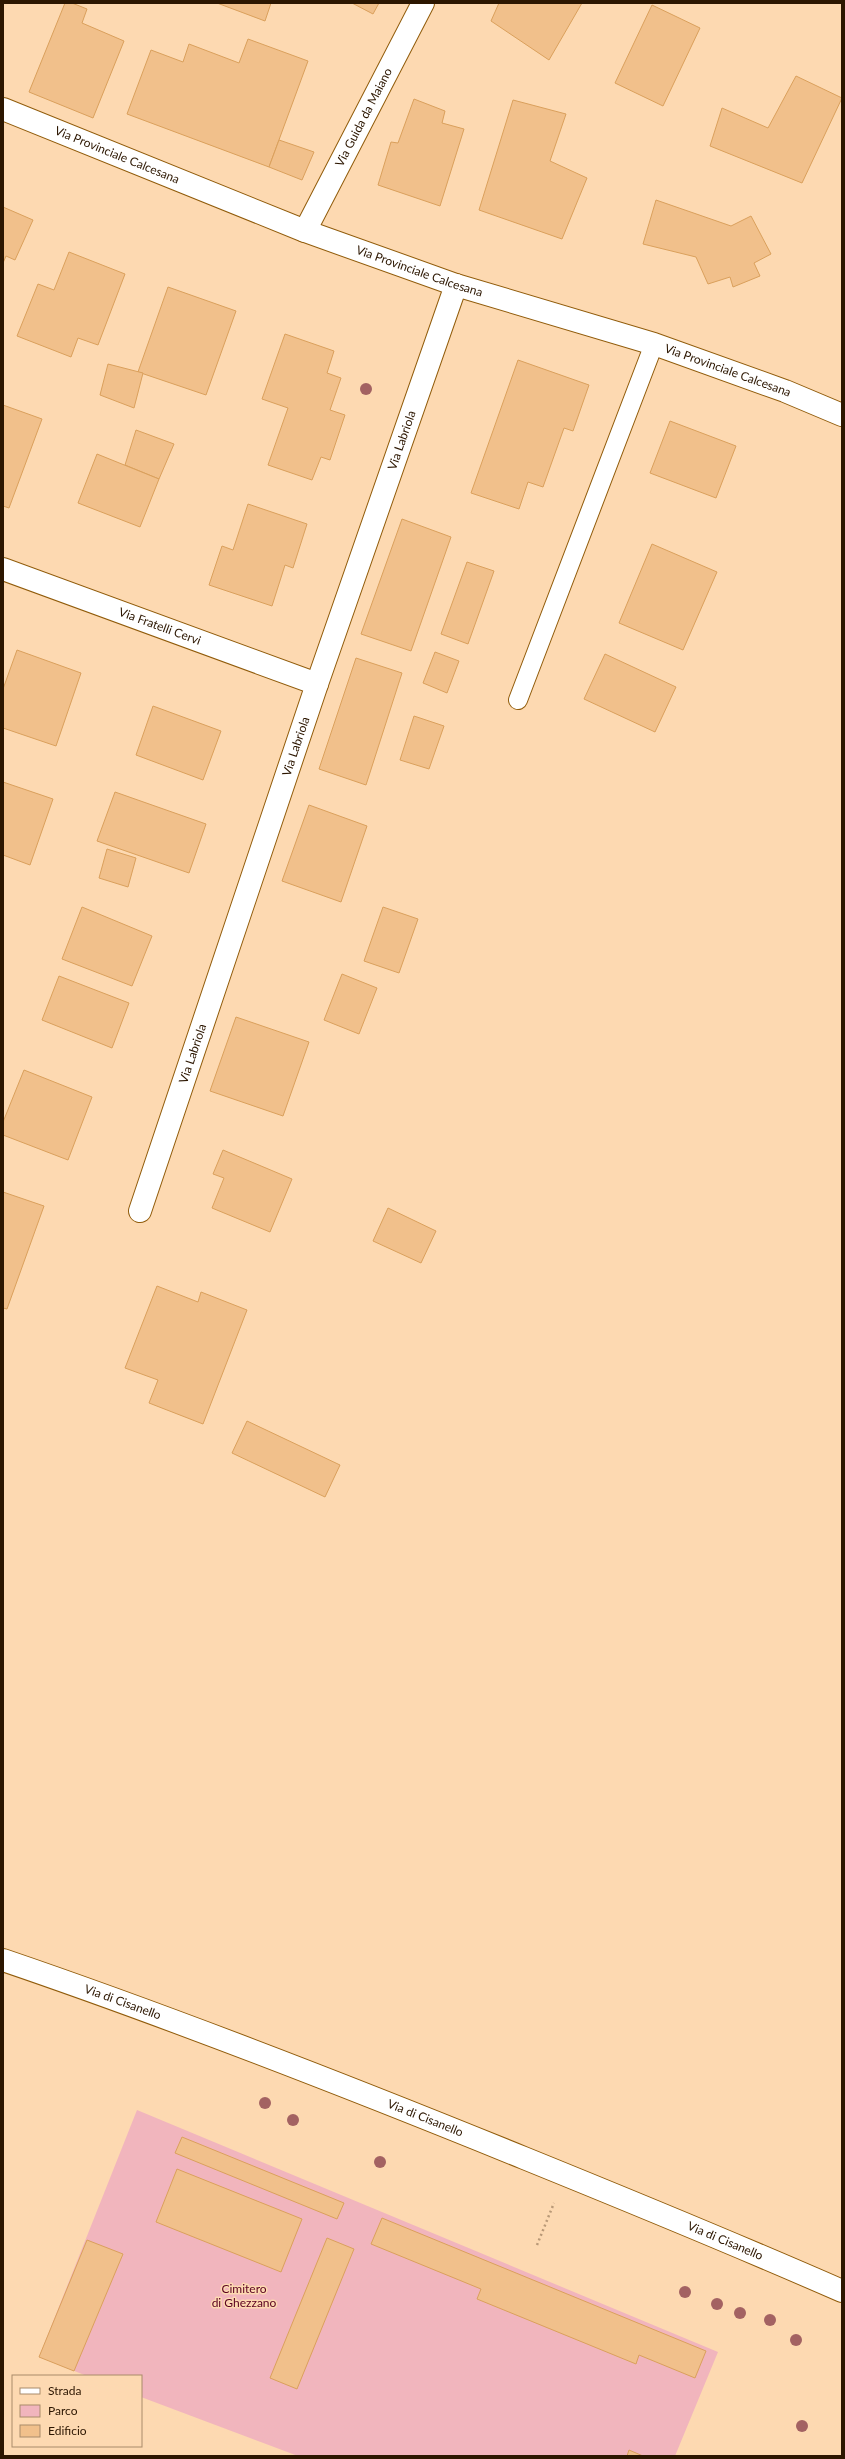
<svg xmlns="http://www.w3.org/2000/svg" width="845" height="2459" viewBox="0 0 845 2459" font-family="Lato,sans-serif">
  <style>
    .green { fill: #f1b5bd }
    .building { fill: #f1c08b; stroke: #daa05c }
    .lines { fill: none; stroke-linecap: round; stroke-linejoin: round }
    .service-casing { stroke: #915c0b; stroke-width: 20 }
    .minor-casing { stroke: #915c0b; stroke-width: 24 }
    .secondary-casing { stroke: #915c0b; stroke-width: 24 }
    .path { stroke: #b99977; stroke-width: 2.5; stroke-dasharray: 2 3; stroke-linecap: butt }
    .service { stroke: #fff; stroke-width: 18 }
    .minor { stroke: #fff; stroke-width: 22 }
    .secondary { stroke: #fff; stroke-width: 22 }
    .tree { fill: #a36262 }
    .labels { text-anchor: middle; stroke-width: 3; stroke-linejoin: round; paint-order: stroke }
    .street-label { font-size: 12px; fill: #2c1600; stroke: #fdd9b1 }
    .park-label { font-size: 12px; fill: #5a0121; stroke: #fdd9b1 }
  </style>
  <rect width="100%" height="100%" fill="#fdd9b1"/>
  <polygon class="green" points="137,2110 718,2352 675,2456 298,2456 141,2397 141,2376 87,2376 39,2357"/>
  <g class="building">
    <polygon points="65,3 72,3 87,9 82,23 124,41 93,118 29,92"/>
    <polygon points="217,3 271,3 265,21"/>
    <polygon points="352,3 379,3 373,14"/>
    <polygon points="499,3 582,3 549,60 491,21"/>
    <polygon points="652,5 700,28 663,106 615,83"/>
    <polygon points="248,39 308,61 269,167 127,114 151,50 183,62 189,44 239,63"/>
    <polygon points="796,76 842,98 802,183 710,146 722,108 768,128"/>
    <polygon points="414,99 445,111 442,123 464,129 440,206 378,185 391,142 398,143"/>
    <polygon points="513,100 566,114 550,161 587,178 562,239 479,210"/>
    <polygon points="279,140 314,152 302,180 269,167"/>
    <polygon points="656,200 731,226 751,216 771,254 754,263 760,276 733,287 730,277 708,284 696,257 643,244"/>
    <polygon points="3,207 33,220 15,260 6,256 3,263"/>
    <polygon points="69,252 125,274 98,345 78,338 71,357 17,336 38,284 54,290"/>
    <polygon points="168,287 236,311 206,395 138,372"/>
    <polygon points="285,334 334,351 327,373 341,378 330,410 345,415 330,460 321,457 312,480 268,465 288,408 262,399"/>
    <polygon points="518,360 589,385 573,431 564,428 543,487 528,482 519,509 471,493"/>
    <polygon points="108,364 143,373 134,408 100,395"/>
    <polygon points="3,405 42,419 9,508 3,506"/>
    <polygon points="670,421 736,446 716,498 650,473"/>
    <polygon points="136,430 174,444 159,479 125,465"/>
    <polygon points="97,454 159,479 140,527 78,503"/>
    <polygon points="248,504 307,524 293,568 285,565 272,606 209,585 222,546 233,550"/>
    <polygon points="402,519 451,537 411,651 361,634"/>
    <polygon points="652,544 717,572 683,650 619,623"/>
    <polygon points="467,562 494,571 468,644 441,634"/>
    <polygon points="17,650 81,673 56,746 3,728 3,689"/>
    <polygon points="435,652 459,661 447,693 423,683"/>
    <polygon points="605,654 676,687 655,732 584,699"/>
    <polygon points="356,658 402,673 366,785 319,769"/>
    <polygon points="153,706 221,731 203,780 136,755"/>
    <polygon points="414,716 444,726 429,769 400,760"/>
    <polygon points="3,782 53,799 30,865 3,855"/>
    <polygon points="115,792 206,824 189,873 97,841"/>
    <polygon points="309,805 367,826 341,902 282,881"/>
    <polygon points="107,849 136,858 128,887 99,878"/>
    <polygon points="82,907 152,936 132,986 62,959"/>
    <polygon points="383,907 418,919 399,973 364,961"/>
    <polygon points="342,974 377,988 359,1034 324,1020"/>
    <polygon points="59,976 129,1003 112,1048 42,1020"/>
    <polygon points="236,1017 309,1042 283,1116 210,1091"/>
    <polygon points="24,1070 92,1097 68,1160 3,1135 3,1122"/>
    <polygon points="223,1150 292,1179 270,1232 212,1208 224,1178 213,1174"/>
    <polygon points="3,1192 44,1206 7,1309 3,1308"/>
    <polygon points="388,1208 436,1231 421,1263 373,1241"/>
    <polygon points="157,1286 198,1302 201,1292 247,1310 203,1424 149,1403 158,1380 125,1368"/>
    <polygon points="247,1421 340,1465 325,1497 232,1453"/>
    <polygon points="182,2137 344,2203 337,2219 175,2153"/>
    <polygon points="177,2169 302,2219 281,2272 156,2222"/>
    <polygon points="382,2218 706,2351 695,2378 639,2355 636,2364 477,2299 481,2289 371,2244"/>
    <polygon points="327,2238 354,2249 297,2389 270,2378"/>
    <polygon points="87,2240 123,2254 74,2371 39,2357"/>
    <polygon points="629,2450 643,2456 627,2456"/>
  </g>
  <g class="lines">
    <g class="service-casing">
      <polyline id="service" points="518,700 654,344"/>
    </g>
    <g class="minor-casing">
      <g id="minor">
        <path id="s1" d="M 305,231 L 423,3"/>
        <path id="s2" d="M 3,569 L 317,684"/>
        <path id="s3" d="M 140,1211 L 317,684 L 456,285"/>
      </g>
    </g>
    <g class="secondary-casing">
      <g id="secondary">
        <path id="s4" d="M 3,109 L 305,231 L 456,285 L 654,344 L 785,391 L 842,415"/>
        <path id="s5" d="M 3,1960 C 179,2020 352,2088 524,2158 C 630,2201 737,2245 842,2291"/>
      </g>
    </g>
    <polyline class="path" points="537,2245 554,2203"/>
    <use href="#service" class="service"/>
    <use href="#minor" class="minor"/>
    <use href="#secondary" class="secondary"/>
  </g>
  <g class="tree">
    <circle cx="366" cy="389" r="6"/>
    <circle cx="265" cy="2103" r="6"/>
    <circle cx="293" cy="2120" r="6"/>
    <circle cx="380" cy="2162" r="6"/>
    <circle cx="685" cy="2292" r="6"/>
    <circle cx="717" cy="2304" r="6"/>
    <circle cx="740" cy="2313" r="6"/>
    <circle cx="770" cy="2320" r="6"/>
    <circle cx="796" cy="2340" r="6"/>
    <circle cx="802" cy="2426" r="6"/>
  </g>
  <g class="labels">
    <g class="street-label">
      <text dy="4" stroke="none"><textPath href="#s1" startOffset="128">Via Guida da Maiano</textPath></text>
      <text dy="4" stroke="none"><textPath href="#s4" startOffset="123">Via Provinciale Calcesana</textPath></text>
      <text dy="4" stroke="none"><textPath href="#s4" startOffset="447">Via Provinciale Calcesana</textPath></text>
      <text dy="4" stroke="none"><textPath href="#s4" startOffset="771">Via Provinciale Calcesana</textPath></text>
      <text dy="4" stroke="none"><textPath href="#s3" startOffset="814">Via Labriola</textPath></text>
      <text dy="4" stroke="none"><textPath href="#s2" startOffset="167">Via Fratelli Cervi</textPath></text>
      <text dy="4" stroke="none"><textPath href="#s3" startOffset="490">Via Labriola</textPath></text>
      <text dy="4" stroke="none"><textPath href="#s3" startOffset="166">Via Labriola</textPath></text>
      <text dy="4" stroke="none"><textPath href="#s5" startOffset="127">Via di Cisanello</textPath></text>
      <text dy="4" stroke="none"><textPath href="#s5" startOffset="451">Via di Cisanello</textPath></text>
      <text dy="4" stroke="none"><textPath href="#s5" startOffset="775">Via di Cisanello</textPath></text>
    </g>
    <g class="park-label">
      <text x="244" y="2293">Cimitero<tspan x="244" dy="14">di Ghezzano</tspan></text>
    </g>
  </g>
  <rect width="845" height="2459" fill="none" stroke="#2c1600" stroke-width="8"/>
  <rect x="12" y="2375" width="130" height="72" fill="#fdd9b1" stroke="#a98b6a"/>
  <rect x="20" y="2388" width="20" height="6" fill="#ffffff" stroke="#a98b6a"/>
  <text x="48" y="2395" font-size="12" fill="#2c1600">Strada</text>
  <rect x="20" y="2405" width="20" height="12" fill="#f1b5bd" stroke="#a98b6a"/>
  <text x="48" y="2415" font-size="12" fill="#2c1600">Parco</text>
  <rect x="20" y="2425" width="20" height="12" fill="#f1c08b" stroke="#a98b6a"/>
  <text x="48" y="2435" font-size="12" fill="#2c1600">Edificio</text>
</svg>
